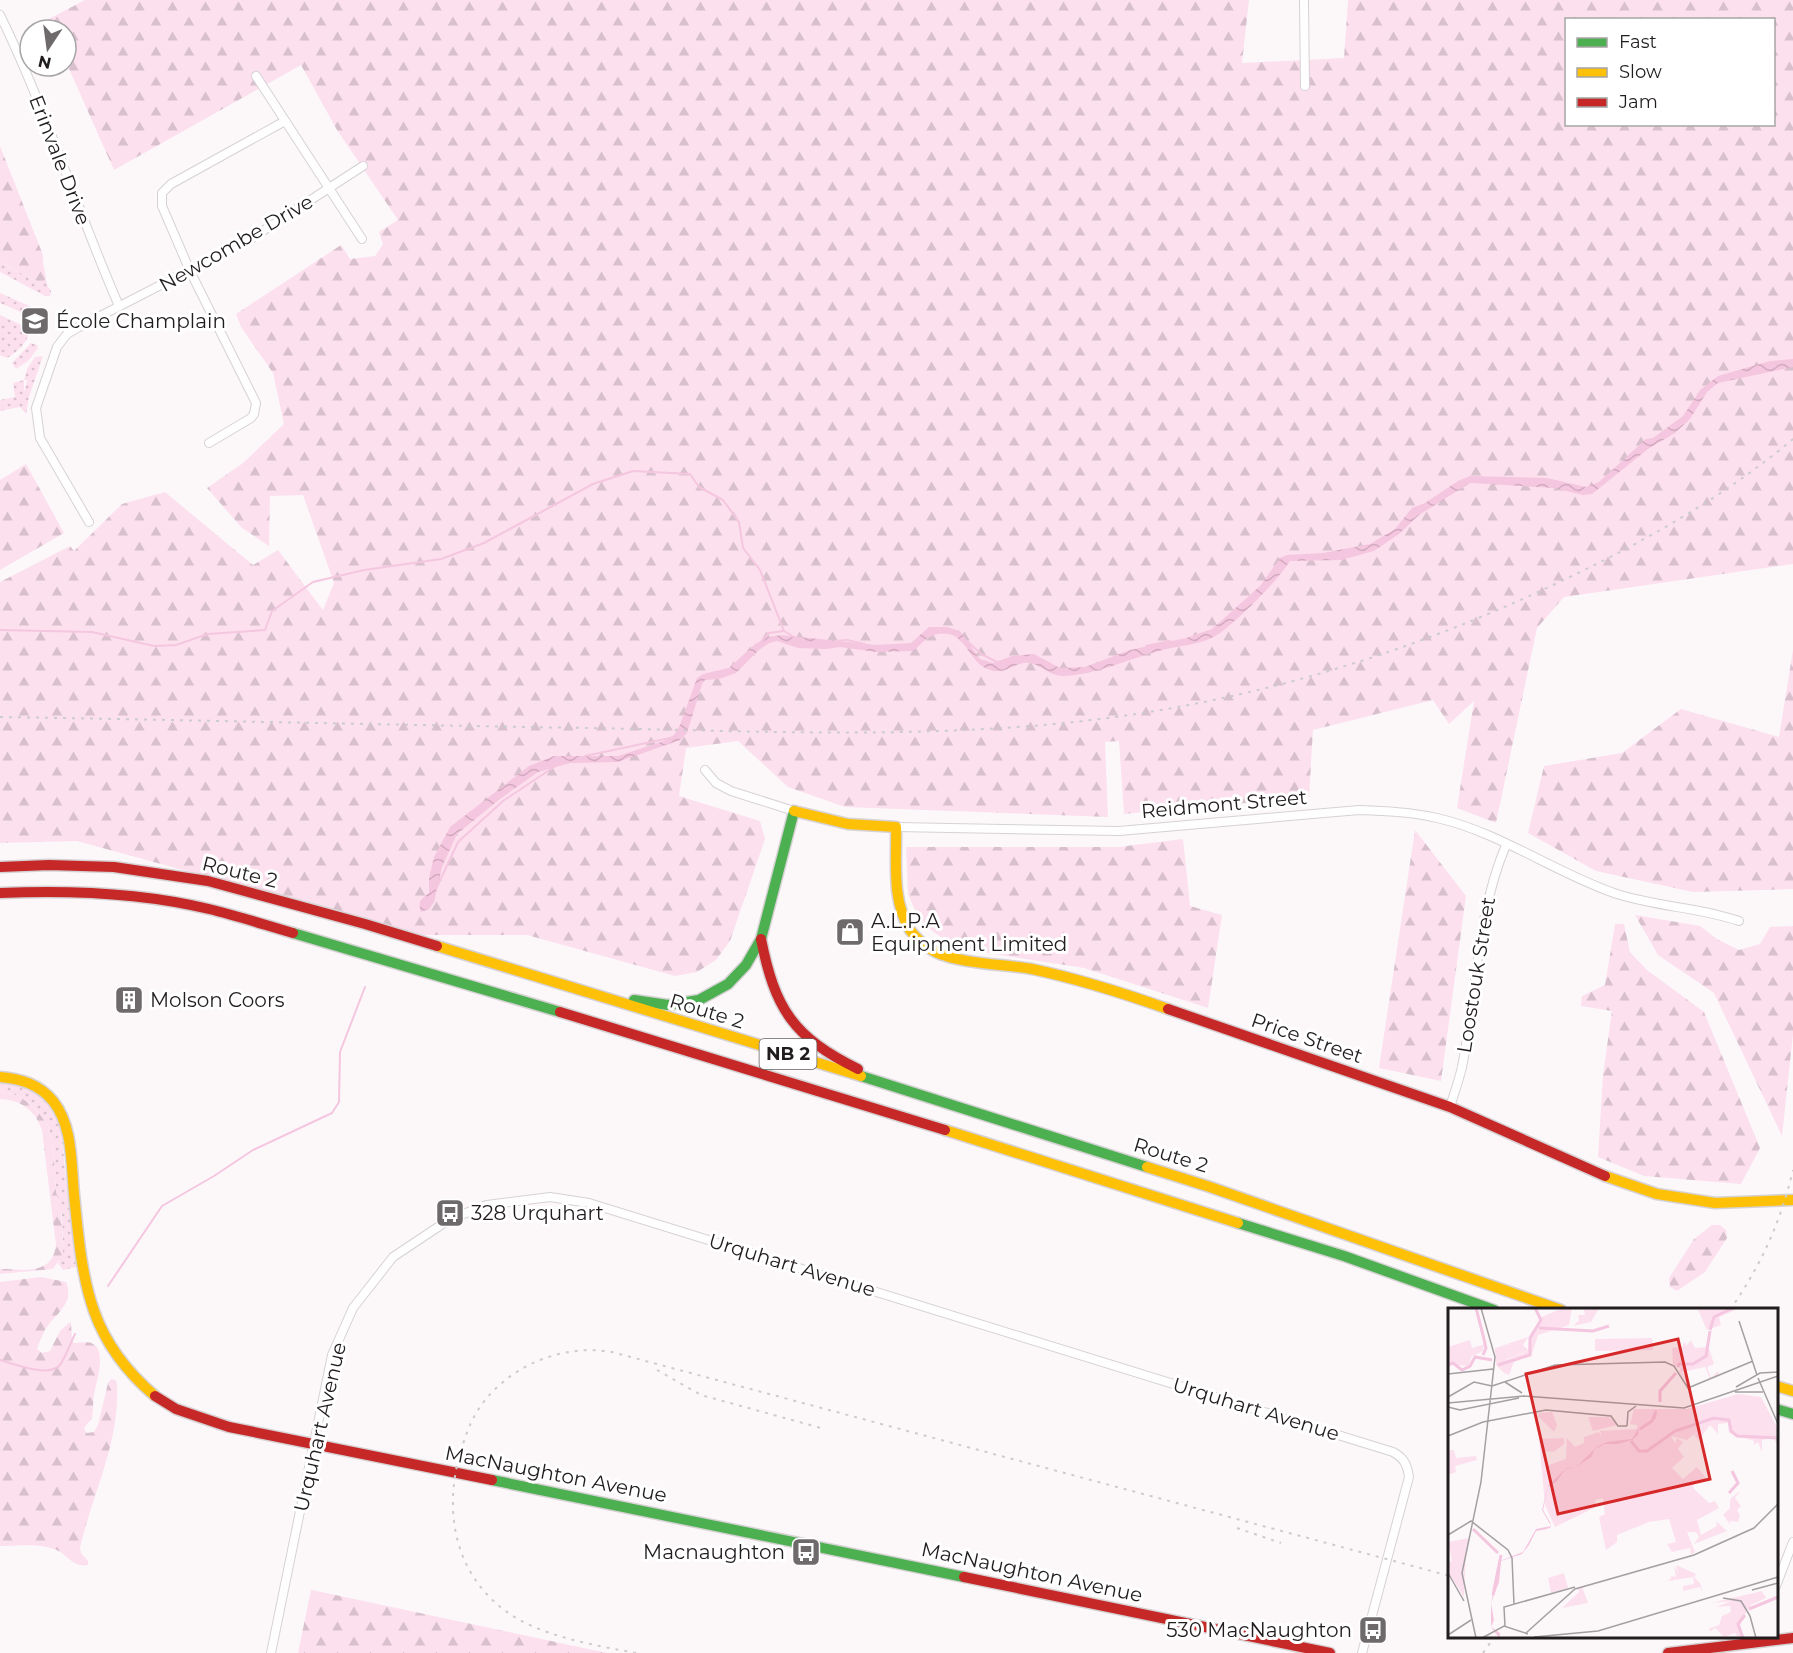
<svg xmlns="http://www.w3.org/2000/svg" width="1793" height="1653" viewBox="0 0 1793 1653" font-family="Montserrat,sans-serif">
  <style>
    .grass { fill: url(#grass-dots) }
    .forest { fill: url(#forest-firs); fill-rule: evenodd }
    .water { fill: url(#water-waves) }
    .lines { fill: none; stroke-linecap: round; stroke-linejoin: round }
    .stream { stroke: #f5c6df; stroke-width: 2 }
    .street-casing { stroke: #d6d2d4; stroke-width: 10 }
    .fast-casing { stroke: #d6d2d4; stroke-width: 13 }
    .slow-casing { stroke: #d6d2d4; stroke-width: 13 }
    .jam-casing { stroke: #d6d2d4; stroke-width: 13 }
    .street { stroke: #fffefe; stroke-width: 8 }
    .fast { stroke: #4caf50; stroke-width: 10 }
    .slow { stroke: #ffc107; stroke-width: 10 }
    .jam { stroke: #c62828; stroke-width: 10 }
    .rail { stroke: #ccc; stroke-width: 2; stroke-dasharray: 3 6; stroke-linecap: butt }
    .labels { text-anchor: middle; stroke-width: 6; stroke-linejoin: round; paint-order: stroke }
    .shield { fill: #fff; stroke: #646162; stroke-width: 1.5 }
    .shield-label { font-size: 18px; font-weight: bold; fill: #211d1f }
    .street-label { font-size: 20px; fill: #211d1f; stroke: #fff }
    .poi-label { font-size: 20px; fill: #211d1f; stroke: #fff; text-anchor: start }
    .inset-river { fill: none; stroke: #f5c6df; stroke-width: 3 }
    .inset-road { fill: none; stroke: #a4a0a2; stroke-width: 1.5 }
    .view { fill: #d62828; fill-opacity: 0.15; stroke: #d62828; stroke-width: 3 }
    .inset-edge { fill: none; stroke: #211d1f; stroke-width: 3 }
  </style>
  <defs>
    <pattern id="grass-dots" width="8" height="8" patternUnits="userSpaceOnUse" patternTransform="scale(1.5)"><rect width="8" height="8" fill="#fce0ee"/><path d="M2 2h.1M6 6h.1" fill="none" stroke="#d8c0cc" stroke-width="1.8" stroke-linecap="round"/></pattern>
    <pattern id="forest-firs" width="22" height="20" patternUnits="userSpaceOnUse" patternTransform="scale(1.5)"><rect width="22" height="20" fill="#fce0ee"/><path d="M5 1l3.5 6h-7zM16 11l3.5 6h-7z" fill="#d8c0cc"/></pattern>
    <pattern id="water-waves" width="16" height="10" patternUnits="userSpaceOnUse" patternTransform="scale(1.5)"><rect width="16" height="10" fill="#f5c6df"/><path d="M0 5q4-4 8 0t8 0" fill="none" stroke="#d2aabf"/></pattern>
  </defs>
  <rect width="100%" height="100%" fill="#fcf8fa"/>
  <g class="grass">
    <polygon points="0,262 38,282 45,280 46,278 47,285 51,291 50,296 45,296 0,272"/>
    <polygon points="0,293 34,308 35,314 30,316 0,303"/>
    <path d="M 0,315 L 30,329 C 28,342 18,352 7,358 L 0,355 Z"/>
    <polygon points="31,343 37,345 38,348 29,360 16,369 12,363"/>
    <polygon points="43,356 29,397 26,414 20,407 0,411 0,400 15,397 13,383 24,380 24,392 27,380 24,380 27,369 35,357"/>
    <path d="M 0,1083 C 23,1083 46,1094 56,1116 C 64,1132 63,1153 65,1170 C 69,1202 72,1235 76,1267 L 63,1270 L 58,1263 L 63,1250 L 62,1215 L 56,1192 L 53,1145 L 48,1126 L 36,1109 L 27,1102 L 19,1096 L 0,1091 Z"/>
  </g>
  <g class="forest">
    <path d="M 85,0 L 1249,0 L 1242,63 L 1344,58 L 1348,0 L 1793,0 L 1793,564 L 1564,597 L 1537,628 L 1496,823 L 1457,808 L 1474,701 L 1449,724 L 1433,700 L 1313,730 L 1309,797 L 1124,814 L 1119,741 L 1105,742 L 1108,817 L 845,807 L 788,787 L 738,741 L 686,748 L 679,796 L 760,821 L 765,839 L 730,941 L 716,960 L 697,972 L 675,976 L 527,935 L 420,935 L 77,841 L 0,843 L 0,582 L 70,546 L 74,551 L 122,504 L 165,492 L 253,565 L 278,550 L 323,610 L 334,583 L 303,495 L 270,496 L 269,546 L 242,528 L 207,488 L 243,463 L 284,424 L 273,373 L 241,327 L 236,314 L 341,245 L 350,259 L 375,256 L 383,244 L 379,232 L 398,220 L 337,130 L 301,65 L 114,170 L 66,62 L 66,30 L 52,30 L 47,20 ZM 1566,20 L 1774,20 L 1774,124 L 1566,124 Z"/>
    <polygon points="0,146 43,255 43,263 46,278 43,282 38,282 0,262"/>
    <polygon points="26,464 64,533 0,570 0,480"/>
    <polygon points="1793,650 1793,889 1693,892 1596,871 1528,833 1544,766 1622,753 1681,709 1779,737"/>
    <polygon points="1415,830 1466,896 1441,1081 1379,1068"/>
    <polygon points="1183,839 1190,906 1222,915 1208,1008 1084,968 975,951 945,940 920,922 908,894 906,847 1118,847"/>
    <polygon points="1635,915 1700,926 1717,939 1739,950 1760,944 1770,927 1793,926 1793,1034 1782,1136 1714,993 1658,955"/>
    <polygon points="1615,924 1624,924 1630,952 1647,970 1704,1012 1760,1148 1741,1184 1644,1176 1598,1157 1603,1075 1612,1011 1581,1006 1582,996 1605,985"/>
    <path d="M 0,1091 L 19,1096 L 27,1102 L 36,1109 L 48,1126 L 53,1145 L 56,1192 L 61,1208 L 63,1250 L 61,1257 L 53,1269 L 0,1274 L 0,1269 C 24,1269 52,1276 56,1245 L 42,1130 C 35,1110 21,1100 0,1099 Z"/>
    <polygon points="1712,1225 1720,1225 1726,1230 1727,1238 1705,1272 1677,1291 1670,1287 1669,1278 1694,1239"/>
    <path d="M 41,1277 L 66,1282 C 75,1302 57,1313 47,1327 C 43,1333 39,1343 37,1349 L 42,1353 L 50,1351 L 60,1331 L 70,1322 L 71,1323 L 72,1340 L 74,1343 C 80,1343 88,1341 93,1344 C 107,1351 96,1383 94,1395 C 93,1403 93,1411 92,1419 L 86,1425 L 84,1429 L 87,1433 L 94,1432 L 98,1425 L 108,1383 L 111,1379 L 116,1380 L 117,1385 C 120,1443 92,1494 80,1548 L 81,1553 L 88,1561 L 88,1565 C 72,1568 67,1553 54,1549 C 37,1543 18,1546 0,1546 L 0,1282 Z"/>
    <polygon points="311,1590 312,1590 607,1653 298,1653"/>
  </g>
  <path class="water" d="M 1793,359 L 1793,367 L 1718,383 L 1707,392 L 1690,419 L 1675,433 L 1648,449 L 1592,494 L 1583,495 L 1554,488 L 1470,483 L 1419,515 L 1399,534 L 1374,551 L 1341,560 L 1290,561 C 1276,583 1241,617 1220,633 C 1202,646 1178,645 1159,651 C 1125,660 1097,675 1062,676 C 1048,676 1038,661 1024,663 C 1015,664 1007,672 998,671 C 971,671 970,639 949,634 C 933,631 924,640 914,651 L 876,652 L 840,647 L 826,649 L 798,648 L 777,641 L 769,643 L 759,650 L 736,673 L 719,679 L 705,680 L 702,684 L 687,733 L 680,740 L 618,762 L 570,763 L 538,772 L 500,799 L 457,834 L 442,867 L 434,902 L 429,909 L 421,912 C 418,901 420,900 429,893 L 429,878 L 434,857 L 450,827 L 529,766 L 554,756 L 618,756 L 664,741 L 674,735 L 680,725 L 697,678 L 703,674 L 729,668 L 755,644 L 769,637 L 781,635 L 876,645 L 911,643 L 929,627 L 947,627 L 960,631 L 980,659 L 993,663 L 1012,656 L 1034,654 L 1060,668 L 1085,667 L 1130,650 L 1186,638 L 1212,629 L 1260,586 L 1280,558 L 1287,555 L 1323,553 L 1370,544 L 1395,529 L 1412,508 L 1425,503 L 1458,481 L 1470,476 L 1547,478 L 1586,487 L 1599,482 L 1646,439 L 1653,438 L 1683,416 L 1700,390 L 1718,376 L 1770,361 Z"/>
  <g class="lines">
    <g class="stream">
      <polyline points="0,630 92,632 154,646 176,645 208,634 265,630 272,611 313,582 364,570 441,559 484,543 593,484 633,471 690,474 699,487 723,500 739,522 743,548 760,570 784,631"/>
      <polyline points="784,631 794,637"/>
      <polyline points="835,641 847,640 865,644"/>
      <polyline points="967,641 981,654 999,663"/>
      <polyline points="761,642 769,633 784,631"/>
      <polyline points="1146,646 1170,641"/>
      <polyline points="585,756 670,738"/>
      <polyline points="436,889 458,842 503,801 554,767"/>
      <polyline points="108,1286 162,1206 214,1176 253,1150 332,1113 339,1102 340,1052 365,987"/>
      <path d="M 0,1360 C 14,1364 49,1378 60,1365 C 66,1356 70,1344 75,1334"/>
    </g>
    <g class="street-casing">
      <g id="street">
        <polyline points="1304,0 1305,86"/>
        <path d="M 0,15 C 46,109 77,210 119,306"/>
        <polyline points="256,76 362,239"/>
        <polyline points="209,443 251,418 254,414 256,403 190,271 162,206 162,193 171,184 285,121"/>
        <polyline points="89,522 40,438 36,408 57,347 67,334 79,327 252,238 363,166"/>
        <polyline points="705,770 716,783 731,791 794,811"/>
        <path d="M 896,827 L 1119,831 L 1359,810 C 1385,811 1411,812 1437,818 C 1499,832 1554,872 1614,893 C 1655,907 1699,907 1739,921"/>
        <path d="M 1450,1107 C 1454,1094 1459,1080 1462,1067 C 1477,992 1476,916 1506,845"/>
        <polyline points="1776,1586 1793,1542"/>
        <path d="M 271,1653 L 332,1355 L 353,1308 L 393,1257 L 450,1219 L 487,1205 L 550,1197 L 589,1203 L 1393,1452 C 1404,1458 1407,1464 1409,1477 L 1362,1653"/>
      </g>
    </g>
    <g class="fast-casing">
      <g id="fast">
        <polyline points="293,933 560,1012"/>
        <polyline points="634,1000 668,1005 699,1000 728,984 746,965 761,939 794,811"/>
        <polyline points="861,1076 1147,1167"/>
        <polyline points="1238,1223 1344,1256 1494,1310"/>
        <polyline points="1776,1409 1793,1414"/>
        <polyline points="492,1480 964,1577"/>
      </g>
    </g>
    <g class="slow-casing">
      <g id="slow">
        <path d="M 794,811 L 848,824 L 896,827 C 897,860 891,900 910,930 C 918,941 933,953 946,956 C 974,965 1004,964 1032,969 C 1079,979 1123,993 1168,1009"/>
        <polyline points="437,946 861,1076"/>
        <path d="M 0,1077 C 21,1079 39,1084 53,1101 C 73,1126 71,1163 74,1194 C 78,1233 81,1274 94,1311 C 106,1345 128,1373 155,1396"/>
        <polyline points="945,1130 1238,1223"/>
        <polyline points="1147,1167 1210,1187 1561,1310"/>
        <polyline points="1605,1176 1657,1194 1715,1203 1793,1200"/>
        <polyline points="1776,1386 1793,1391"/>
      </g>
    </g>
    <g class="jam-casing">
      <g id="jam">
        <polyline points="0,867 49,865 114,867 208,881 365,924 437,946"/>
        <path d="M 0,893 C 68,890 143,893 209,909 C 238,916 265,925 293,933"/>
        <path d="M 761,939 C 775,1009 793,1037 858,1069"/>
        <polyline points="1168,1009 1450,1107 1605,1176"/>
        <polyline points="560,1012 945,1130"/>
        <polyline points="155,1396 176,1409 229,1427 492,1480"/>
        <polyline points="964,1577 1330,1653"/>
        <polyline points="1668,1653 1793,1638"/>
      </g>
    </g>
    <use href="#street" class="street"/>
    <use href="#fast" class="fast"/>
    <use href="#slow" class="slow"/>
    <use href="#jam" class="jam"/>
    <g class="rail">
      <path d="M 0,717 C 196,720 392,725 588,728 C 758,731 930,740 1100,719 C 1252,700 1399,656 1538,592 C 1627,551 1717,503 1793,439"/>
      <path d="M 1730,1310 C 1761,1265 1780,1224 1793,1170"/>
      <polyline points="657,1370 701,1395 821,1428"/>
      <polyline points="1237,1528 1281,1543"/>
      <path d="M 636,1653 C 594,1645 537,1636 503,1609 C 451,1569 443,1503 463,1444 C 468,1428 475,1412 486,1399 C 516,1363 565,1344 612,1352 L 1450,1576"/>
      <polyline points="1483,1653 1495,1636"/>
    </g>
  </g>
  <defs>
    <g id="school-square" transform="scale(1.5)"><rect x="-9" y="-9" width="18" height="18" rx="4" fill="#6e6a6c" stroke="#fff"/><path d="M0-5L7-2L0 1L-7-2ZM-4 1L0 2.5L4 1V4Q0 6-4 4Z" fill="#fff"/></g>
    <g id="shop-square" transform="scale(1.5)"><rect x="-9" y="-9" width="18" height="18" rx="4" fill="#6e6a6c" stroke="#fff"/><path d="M-5-2.5h2.3a2.7 3.5 0 0 1 5.4 0H5L5.5 6h-11ZM-1.5-2.5h3a1.5 2.3 0 0 0-3 0Z" fill="#fff"/></g>
    <g id="building-square" transform="scale(1.5)"><rect x="-9" y="-9" width="18" height="18" rx="4" fill="#6e6a6c" stroke="#fff"/><path d="M-4-6H4V6H1V3H-1V6H-4ZM-2.5-4.3h1.7v1.8h-1.7ZM.8-4.3h1.7v1.8H.8ZM-2.5-1h1.7V.8h-1.7ZM.8-1h1.7V.8H.8Z" fill="#fff"/></g>
    <g id="bus-square" transform="scale(1.5)"><rect x="-9" y="-9" width="18" height="18" rx="4" fill="#6e6a6c" stroke="#fff"/><path d="M-5-6H5V4H4V6H2V4H-2V6H-4V4H-5ZM-3.5-4V0h7V-4ZM-3.5 1.2v1.5H-2V1.2ZM2 1.2v1.5H3.5V1.2Z" fill="#fff"/></g>
  </defs>
  <g fill-rule="evenodd">
    <use href="#school-square" x="35" y="321"/>
    <use href="#shop-square" x="850" y="932"/>
    <use href="#building-square" x="129" y="1000"/>
    <use href="#bus-square" x="450" y="1213"/>
    <use href="#bus-square" x="806" y="1552"/>
    <use href="#bus-square" x="1373" y="1630"/>
  </g>
  <g class="labels">
    <rect class="shield" x="759.5" y="1039" width="57" height="30" rx="4.5"/>
    <g class="shield-label">
      <text x="788" y="1060">NB 2</text>
    </g>
    <g class="street-label">
      <text transform="translate(60 160) rotate(69)" y="7">Erinvale Drive</text>
      <text transform="translate(236 243) rotate(-30)" y="7">Newcombe Drive</text>
      <text transform="translate(1224 804) rotate(-5)" y="7">Reidmont Street</text>
      <text transform="translate(240 872) rotate(14)" y="7">Route 2</text>
      <text transform="translate(1476 975) rotate(-81)" y="7">Loostouk Street</text>
      <text transform="translate(707 1011) rotate(17)" y="7">Route 2</text>
      <text transform="translate(1307 1038) rotate(19)" y="7">Price Street</text>
      <text transform="translate(1171 1155) rotate(17)" y="7">Route 2</text>
      <text transform="translate(792 1265) rotate(17)" y="7">Urquhart Avenue</text>
      <text transform="translate(1256 1409) rotate(17)" y="7">Urquhart Avenue</text>
      <text transform="translate(320 1427) rotate(-77)" y="7">Urquhart Avenue</text>
      <text transform="translate(556 1474) rotate(11)" y="7">MacNaughton Avenue</text>
      <text transform="translate(1032 1572) rotate(12)" y="7">MacNaughton Avenue</text>
    </g>
    <g class="poi-label">
      <text x="56" y="328">École Champlain</text>
      <text x="871" y="928">A.L.P.A<tspan x="871" dy="23">Equipment Limited</tspan></text>
      <text x="150" y="1007">Molson Coors</text>
      <text x="471" y="1220">328 Urquhart</text>
      <text x="785" y="1559" text-anchor="end">Macnaughton</text>
      <text x="1352" y="1637" text-anchor="end">530 MacNaughton</text>
    </g>
  </g>
  <g transform="translate(1448 1308)">
    <rect width="330" height="330" fill="#fcf8fa"/>
    <path d="M 115,0 L 124,0 L 121,17 L 90,27 L 91,10 ZM 151,0 L 143,14 L 125,18 L 131,12 L 130,7 L 137,7 L 136,1 ZM 257,0 L 292,0 L 271,9 L 273,17 L 259,22 L 250,2 ZM 80,29 L 75,37 L 80,42 L 65,49 L 57,51 L 63,47 L 62,36 L 47,40 ZM 204,30 L 205,42 L 147,43 L 147,31 ZM 22,32 L 24,40 L 37,36 L 34,44 L 24,48 L 20,58 L 0,56 L 0,39 ZM 243,32 L 247,40 L 258,39 L 259,34 L 266,56 L 259,59 L 263,70 L 270,63 L 271,67 L 262,71 L 257,59 L 234,64 L 241,78 L 231,63 L 233,57 L 230,60 L 225,56 L 224,40 L 234,39 L 237,33 L 238,38 ZM 290,86 L 313,89 L 330,121 L 330,137 L 325,130 L 314,132 L 314,144 L 310,134 L 306,137 L 306,133 L 281,125 L 280,115 L 270,116 L 270,126 L 262,117 L 251,132 L 246,127 L 252,121 L 239,132 L 223,128 L 227,135 L 229,130 L 235,134 L 230,141 L 236,149 L 224,160 L 235,171 L 249,159 L 258,170 L 245,177 L 246,181 L 261,195 L 267,193 L 271,200 L 249,212 L 253,227 L 269,218 L 268,213 L 279,223 L 246,236 L 251,229 L 248,224 L 239,224 L 247,244 L 243,247 L 242,240 L 224,244 L 219,236 L 228,234 L 221,211 L 201,214 L 169,227 L 169,234 L 158,242 L 151,209 L 157,206 L 155,190 L 147,192 L 148,199 L 107,219 L 97,197 L 91,131 L 116,130 L 116,136 L 106,144 L 97,143 L 98,158 L 118,151 L 119,130 L 127,139 L 136,135 L 136,129 L 151,124 L 154,130 L 152,123 L 189,121 L 189,117 L 182,116 L 186,101 L 239,101 ZM 104,104 L 109,117 L 106,124 L 90,108 L 91,105 ZM 140,109 L 161,109 L 169,117 L 145,123 ZM 0,142 L 6,142 L 8,150 L 28,148 L 29,152 L 7,158 L 8,164 L 0,167 ZM 293,182 L 287,190 L 293,198 L 289,202 L 292,207 L 290,214 L 282,213 L 283,217 L 275,207 L 282,200 L 282,191 ZM 228,257 L 248,266 L 246,269 L 252,275 L 255,284 L 252,279 L 235,283 L 235,278 L 246,276 L 245,269 L 220,273 L 224,269 L 220,267 L 228,269 L 226,258 L 230,265 ZM 134,279 L 140,295 L 114,300 L 131,284 L 130,280 ZM 314,283 L 318,290 L 303,297 L 295,309 L 291,322 L 297,330 L 290,330 L 287,325 L 276,329 L 267,320 L 263,323 L 260,321 L 271,317 L 274,308 L 283,304 L 282,298 L 268,299 L 283,293 L 263,295 Z" fill="#fce0ee"/>
    <path d="M 89,17 L 92,21 L 84,46 L 66,54 L 61,67 L 56,65 L 48,57 L 47,40 L 63,36 L 64,46 L 58,52 L 75,45 L 80,42 L 82,27 Z" fill="#fce0ee"/>
    <path d="M 21,230 L 18,243 L 16,289 L 0,264 L 0,254 L 4,253 L 0,234 ZM 116,265 L 120,280 L 103,285 L 100,270 Z" fill="#fce0ee"/>
    <path d="M 209,102 L 208,110 L 202,116 L 191,121 L 190,127 L 184,132 L 170,136 L 157,136 L 147,141 L 143,149 L 128,159 L 117,161 L 109,173 L 100,179 L 95,202 L 102,214 L 103,219 L 99,221 L 88,223 L 81,237 L 74,246 L 53,253 L 51,274 L 43,295 L 46,312 L 43,319 L 52,325 L 52,327 L 51,330 L 43,319 L 43,295 L 52,253 L 75,244 L 88,221 L 103,218 L 94,202 L 100,178 L 118,160 L 128,159 L 149,139 L 159,134 L 184,131 L 190,121 L 204,113 Z" fill="#f5c6df"/>
    <path class="inset-river" d="M 28,0 L 35,27M 91,20 L 145,23 L 161,18M 262,22 L 266,9 L 285,0M 35,47 L 38,40 L 35,27M 0,57 L 5,55 L 14,62 L 22,58 L 27,49 L 44,52M 50,57 L 82,47 L 82,30 L 93,12 L 87,0M 230,59 L 231,56 L 245,56 L 258,48 L 262,23M 212,94 L 212,83 L 228,65M 192,121 L 204,113 L 208,103M 183,133 L 191,143 L 199,143 L 227,123 L 266,110 L 281,112 L 283,123 L 289,128 L 330,130M 281,185 L 290,175 L 284,163M 25,221 L 50,245M 45,287 L 53,247M 301,301 L 330,289M 295,330 L 290,316 L 297,307"/>
    <path class="inset-road" d="M 291,13 L 309,67M 0,66 L 45,61M 310,70 L 330,116M 57,74 L 74,85M 44,78 L 107,57 L 217,54 L 226,58 L 240,80 L 305,53M 288,79 L 312,65 L 330,64M 287,84 L 315,84M 0,89 L 26,74 L 44,78M 0,95 L 76,88 L 236,100 L 330,68M 0,99 L 12,102 L 71,90M 179,118 L 180,104 L 188,98M 0,128 L 35,114 L 98,102 L 163,108 L 170,118 L 179,118M 0,227 L 23,213 L 60,242 L 64,250 L 66,296M 0,265 L 16,293M 304,282 L 330,275M 275,290 L 293,293 L 302,308M 302,308 L 308,330M 57,318 L 56,299 L 127,279M 78,325 L 127,281 L 246,247 L 306,220 L 330,196M 0,327 L 23,312M 86,329 L 150,323 L 330,269M 28,330 L 14,265 L 33,174 L 47,49 L 33,0M 34,330 L 56,318 L 80,326"/>
    <path class="view" d="M 230,31 L 262,171 L 110,206 L 78,66 Z"/>
    <rect width="330" height="330" class="inset-edge"/>
  </g>
  <rect x="1565" y="18" width="210" height="108" fill="#ffffff" stroke="#a6a5a5" stroke-width="1.5"/>
  <rect x="1577" y="38" width="30" height="9" fill="#4caf50" stroke="#a6a5a5" stroke-width="1.5"/>
  <text x="1619" y="48" font-size="18" fill="#211d1f">Fast</text>
  <rect x="1577" y="68" width="30" height="9" fill="#ffc107" stroke="#a6a5a5" stroke-width="1.5"/>
  <text x="1619" y="78" font-size="18" fill="#211d1f">Slow</text>
  <rect x="1577" y="98" width="30" height="9" fill="#c62828" stroke="#a6a5a5" stroke-width="1.5"/>
  <text x="1619" y="108" font-size="18" fill="#211d1f">Jam</text>
  <g transform="translate(48 48) rotate(193)"><circle r="28" fill="#ffffff" stroke="#a6a5a5" stroke-width="1.5"/>
  <path d="M0-4.5L10 22L0 15L-10 22Z" fill="#6e6a6c"/>
  <text y="-9" font-size="16" font-weight="bold" text-anchor="middle" fill="#211d1f">N</text>
  </g>
</svg>
